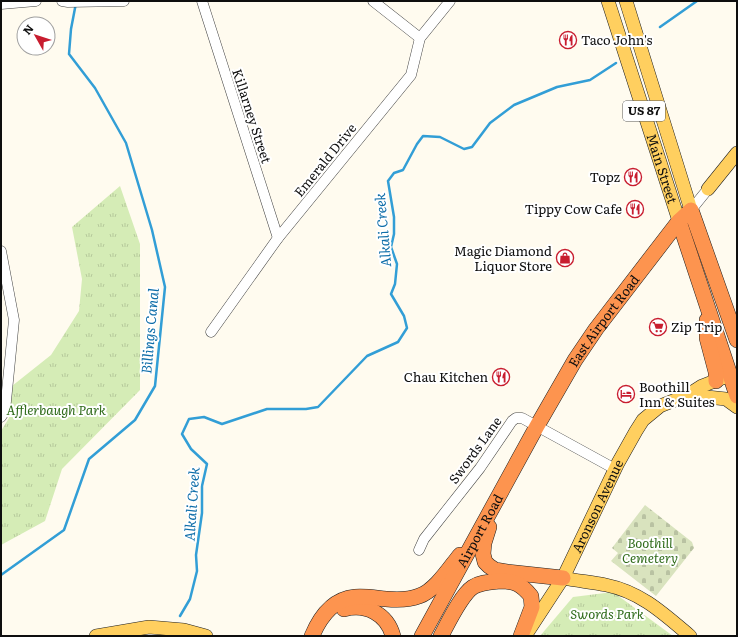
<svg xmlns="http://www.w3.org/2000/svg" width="738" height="637" viewBox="0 0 738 637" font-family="Literata,serif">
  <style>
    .cemetery { fill: url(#cemetery-stones) }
    .park { fill: url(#park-tufts) }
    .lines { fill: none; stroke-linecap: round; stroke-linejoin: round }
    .stream { stroke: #329ed6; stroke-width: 2.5 }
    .minor-casing { stroke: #414141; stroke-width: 11 }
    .major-casing { stroke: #1f1f1f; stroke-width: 14 }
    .highway-casing { stroke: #1f1f1f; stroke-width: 16 }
    .minor { stroke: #fff; stroke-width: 10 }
    .major { stroke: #ffcf5f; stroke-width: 13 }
    .highway { stroke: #fd944f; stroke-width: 15 }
    .labels { text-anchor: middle; stroke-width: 4; stroke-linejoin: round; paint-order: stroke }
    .shield { fill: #fff; stroke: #565656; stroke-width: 1 }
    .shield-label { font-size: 12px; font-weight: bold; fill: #0e0e0e }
    .poi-label { font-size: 13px; fill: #0e0e0e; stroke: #fff; text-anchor: end }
    .street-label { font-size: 13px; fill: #0e0e0e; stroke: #fff }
    .park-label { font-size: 13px; font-style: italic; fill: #2f6b1a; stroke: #fff }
    .water-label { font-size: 14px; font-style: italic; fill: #0f6ea9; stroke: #fff }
  </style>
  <defs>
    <pattern id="cemetery-stones" width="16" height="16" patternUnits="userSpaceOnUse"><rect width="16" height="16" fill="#d9e3be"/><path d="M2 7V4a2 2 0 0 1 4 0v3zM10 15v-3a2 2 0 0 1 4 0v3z" fill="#b9c2a2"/></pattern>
    <pattern id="park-tufts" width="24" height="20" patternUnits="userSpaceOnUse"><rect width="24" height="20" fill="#d5ecb6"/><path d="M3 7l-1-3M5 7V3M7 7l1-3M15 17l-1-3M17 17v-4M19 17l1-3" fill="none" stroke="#b6c99b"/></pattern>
  </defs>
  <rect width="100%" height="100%" fill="#fffbef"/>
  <polygon class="cemetery" points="645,505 692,542 694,548 656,596 611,561 618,553 612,548"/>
  <g class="park">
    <polygon points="120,186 140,244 140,390 62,469 45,521 1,545 1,431 9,418 12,386 51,355 79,311 82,279 72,227"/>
    <polygon points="613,592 673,636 540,636 573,597"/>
  </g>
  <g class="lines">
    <g class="stream">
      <polyline points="660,27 697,1"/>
      <polyline points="1,575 64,530 89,459 135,420 155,386 165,287 152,230 126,143 95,88 69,54 71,29 76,3"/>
      <polyline points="180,616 190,599 197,571 196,555 202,513 202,486 207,464 191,449 182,434 189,419 204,417 222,424 267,409 306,409 318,407 367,356 398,342 407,328 404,316 391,294 395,284 397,264 391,247 394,234 394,217 388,181 394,173 403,170 417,144 423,136 440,137 464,149 472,147 490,123 514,105 557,87 590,80 616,63"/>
    </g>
    <g class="minor-casing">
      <g id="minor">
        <polyline points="62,1 68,2 124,1"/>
        <polyline points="202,1 278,238"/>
        <polyline points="373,1 420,38"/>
        <polyline points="1,4 36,1"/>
        <polyline points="691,210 708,189"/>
        <polyline points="1,251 14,320 5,411 1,417"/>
        <polyline points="211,332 278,238 411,75 420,38 450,1"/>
        <polyline points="419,550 424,539 480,468 512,421 516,418 522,418 615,469"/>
      </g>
    </g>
    <g class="major-casing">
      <g id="major">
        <path id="s1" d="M 608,1 L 679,221"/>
        <polyline points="626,1 691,210"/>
        <polyline points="708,189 737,153"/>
        <polyline points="688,395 726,399 737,407"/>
        <path d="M 563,578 C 577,581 592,582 606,585 C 641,592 664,614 690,636"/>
        <polyline points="96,636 149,627 184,630 206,636"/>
        <path id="s2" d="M 525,636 L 563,578 L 618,463 L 636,431 L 643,420 L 660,406 L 688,395 L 702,386 L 725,377"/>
      </g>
    </g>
    <g class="highway-casing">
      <g id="highway">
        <polyline points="679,221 737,396"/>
        <polyline points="707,320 707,338 716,372 716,381"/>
        <polyline points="489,527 484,543 483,554 485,562 489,566 495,570 507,572 563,578"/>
        <path d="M 344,609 C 366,603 387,614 393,636"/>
        <path d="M 312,636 C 320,617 333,599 355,597 C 365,596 376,598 386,599 C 397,600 409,600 419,596 C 435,591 450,567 460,555"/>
        <path id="s3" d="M 422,636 L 537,426 L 575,360 L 596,329 L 679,221 L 691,210 L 737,340"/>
        <path d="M 441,636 C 448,623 461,595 473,587 C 481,582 490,582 500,581 C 515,581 521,584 531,596 L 532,607 L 521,636"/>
      </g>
    </g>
    <use href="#minor" class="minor"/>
    <use href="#major" class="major"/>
    <use href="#highway" class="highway"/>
  </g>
  <defs>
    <g id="restaurant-ring" transform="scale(0.9)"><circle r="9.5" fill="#fff" stroke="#c81d2f" stroke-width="1.5"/><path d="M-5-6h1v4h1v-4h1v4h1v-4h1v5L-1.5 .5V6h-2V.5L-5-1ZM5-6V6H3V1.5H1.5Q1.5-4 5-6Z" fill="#c81d2f"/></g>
    <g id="shop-ring" transform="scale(0.9)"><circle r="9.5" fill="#fff" stroke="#c81d2f" stroke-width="1.5"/><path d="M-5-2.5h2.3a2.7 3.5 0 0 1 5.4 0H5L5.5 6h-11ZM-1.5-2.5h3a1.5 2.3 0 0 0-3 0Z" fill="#c81d2f"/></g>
    <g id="supermarket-ring" transform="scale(0.9)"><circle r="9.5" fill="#fff" stroke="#c81d2f" stroke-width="1.5"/><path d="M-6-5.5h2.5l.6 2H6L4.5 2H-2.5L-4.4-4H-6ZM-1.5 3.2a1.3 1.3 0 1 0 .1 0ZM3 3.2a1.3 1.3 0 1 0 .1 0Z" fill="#c81d2f"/></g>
    <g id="hotel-ring" transform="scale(0.9)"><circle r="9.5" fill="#fff" stroke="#c81d2f" stroke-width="1.5"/><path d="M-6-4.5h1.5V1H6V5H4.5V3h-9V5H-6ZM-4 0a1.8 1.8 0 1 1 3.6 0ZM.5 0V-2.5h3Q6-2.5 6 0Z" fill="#c81d2f"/></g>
  </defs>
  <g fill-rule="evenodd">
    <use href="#restaurant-ring" x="568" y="40"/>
    <use href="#restaurant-ring" x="633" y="177"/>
    <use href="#restaurant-ring" x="635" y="209"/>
    <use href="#shop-ring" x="565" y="258"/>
    <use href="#supermarket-ring" x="658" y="327"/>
    <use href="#restaurant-ring" x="501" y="377"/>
    <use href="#hotel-ring" x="626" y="394"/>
  </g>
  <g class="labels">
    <rect class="shield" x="623" y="101" width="42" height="20" rx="3"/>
    <g class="shield-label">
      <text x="644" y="115">US 87</text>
    </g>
    <g class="poi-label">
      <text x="581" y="45" text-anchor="start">Taco John's</text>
      <text x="620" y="182">Topz</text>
      <text x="622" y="214">Tippy Cow Cafe</text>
      <text x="552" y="256">Magic Diamond<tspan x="552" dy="15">Liquor Store</tspan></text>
      <text x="671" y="332" text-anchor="start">Zip Trip</text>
      <text x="488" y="382">Chau Kitchen</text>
      <text x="639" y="392" text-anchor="start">Boothill<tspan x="639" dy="15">Inn &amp; Suites</tspan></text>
    </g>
    <g class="street-label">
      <text transform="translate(252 116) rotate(72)" y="5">Killarney Street</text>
      <text transform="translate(325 160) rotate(-51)" y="5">Emerald Drive</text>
      <text dy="5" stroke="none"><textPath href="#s1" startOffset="176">Main Street</textPath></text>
      <text dy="5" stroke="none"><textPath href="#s3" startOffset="364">East Airport Road</textPath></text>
      <text transform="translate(475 450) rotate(-54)" y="5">Swords Lane</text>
      <text dy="5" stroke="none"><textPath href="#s2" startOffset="149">Aronson Avenue</textPath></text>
      <text dy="5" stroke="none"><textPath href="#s3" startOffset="120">Airport Road</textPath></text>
    </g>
    <g class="park-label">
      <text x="56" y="415">Afflerbaugh Park</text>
      <text x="650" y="548">Boothill<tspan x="650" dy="15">Cemetery</tspan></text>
      <text x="607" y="619">Swords Park</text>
    </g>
    <g class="water-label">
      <text transform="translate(383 230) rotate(-95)" y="5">Alkali Creek</text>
      <text transform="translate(150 331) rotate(-85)" y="5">Billings Canal</text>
      <text transform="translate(192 504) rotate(-86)" y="5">Alkali Creek</text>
    </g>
  </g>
  <rect width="738" height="637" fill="none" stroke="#0e0e0e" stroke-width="4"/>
  <g transform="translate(36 36) rotate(309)"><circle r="19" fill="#ffffff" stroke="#9f9f9f"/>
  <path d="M0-3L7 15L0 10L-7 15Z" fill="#c81d2f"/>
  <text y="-6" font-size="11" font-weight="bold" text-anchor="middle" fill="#0e0e0e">N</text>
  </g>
</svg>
